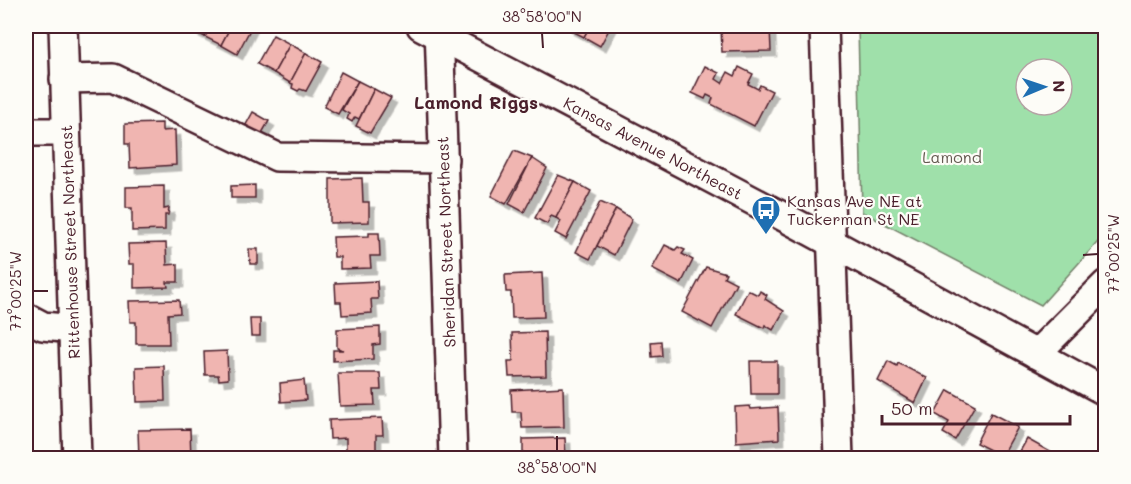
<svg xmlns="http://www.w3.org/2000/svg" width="1131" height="484" viewBox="0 0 1131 484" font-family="Mali,sans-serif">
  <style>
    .green { fill: #9fe0aa; stroke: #74806a; stroke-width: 1.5; fill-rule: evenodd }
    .building { fill: #f0b5b1; stroke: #4a1f2b; stroke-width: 1.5; filter: url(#shadow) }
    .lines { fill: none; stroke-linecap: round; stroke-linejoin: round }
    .minor-casing { stroke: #4a1f2b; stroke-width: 32 }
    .minor { stroke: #fdfcf7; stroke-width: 27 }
    .ticks { fill: none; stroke: #4a1f2b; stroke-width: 2 }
    .labels { text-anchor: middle; stroke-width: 4.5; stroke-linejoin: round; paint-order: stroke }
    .street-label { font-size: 16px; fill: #4a1f2b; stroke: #fdfcf7 }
    .park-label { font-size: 16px; fill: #645951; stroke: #fdfcf7 }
    .poi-label { font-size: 16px; fill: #4a1f2b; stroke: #fdfcf7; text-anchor: start }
    .neighbourhood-label { font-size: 18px; font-weight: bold; fill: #4a1f2b; stroke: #fdfcf7 }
    .neatline { fill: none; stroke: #4a1f2b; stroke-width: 2 }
    .ticks-label { font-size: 15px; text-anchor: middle; fill: #4a1f2b }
  </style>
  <defs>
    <filter id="shadow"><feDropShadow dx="5.5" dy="5.5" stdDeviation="0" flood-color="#0004"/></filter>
  </defs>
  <rect width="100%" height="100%" fill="#fdfcf7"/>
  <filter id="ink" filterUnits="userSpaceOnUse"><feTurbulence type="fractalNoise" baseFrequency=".0167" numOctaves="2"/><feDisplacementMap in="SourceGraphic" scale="12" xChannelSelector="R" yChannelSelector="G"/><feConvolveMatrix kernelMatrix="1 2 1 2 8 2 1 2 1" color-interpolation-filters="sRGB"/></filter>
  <g filter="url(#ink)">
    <path class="green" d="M 858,26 L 1105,26 L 1105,234 L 1041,305 L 862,212 ZM 1026,69 L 1062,69 L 1062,105 L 1026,105 Z"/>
    <g class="building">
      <polygon points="190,26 211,26 205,37 188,28"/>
      <polygon points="211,26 231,26 221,45 205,37"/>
      <polygon points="231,26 252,26 237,54 221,45"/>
      <polygon points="570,26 590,26 584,37 568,29"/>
      <polygon points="590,26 611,26 600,46 584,37"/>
      <polygon points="721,26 770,26 771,51 722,52"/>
      <polygon points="273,35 290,44 274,73 257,64"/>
      <polygon points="290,44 306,53 290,83 274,73"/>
      <polygon points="306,53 322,62 306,91 300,89 298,91 292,88 293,84 290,83"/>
      <polygon points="705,66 719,73 716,79 722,83 728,72 735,76 739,67 753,74 748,84 758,89 760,85 772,91 754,126 711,104 713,98 707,95 705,99 692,93"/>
      <polygon points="341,72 358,81 338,114 324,107"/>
      <polygon points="358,81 374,89 359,119 355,117 352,122 347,119 349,114 342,110"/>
      <polygon points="374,89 391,98 370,133 356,126"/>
      <polygon points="253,112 269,121 258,140 242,132"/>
      <polygon points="162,123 162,131 175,130 176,165 130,168 129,144 125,144 125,124"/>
      <polygon points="514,151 532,158 506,204 491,196"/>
      <polygon points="532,158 547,168 524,212 509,204"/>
      <polygon points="558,175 575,182 556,218 551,216 547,224 535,218"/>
      <polygon points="362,178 363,202 369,202 369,222 330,223 330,179"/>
      <polygon points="575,182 591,191 566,239 555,233 561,221 556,218"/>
      <polygon points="255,185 255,198 231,198 231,186"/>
      <polygon points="164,186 164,209 169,208 168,215 165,215 165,230 132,231 132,208 126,208 126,187"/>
      <polygon points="600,202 616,209 590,259 576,252"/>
      <polygon points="616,209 632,219 614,255 597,246"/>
      <polygon points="369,233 379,233 380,256 370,256 371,268 340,269 340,257 334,257 333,237 369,236"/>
      <polygon points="166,243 167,265 178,264 178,282 167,282 168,287 134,288 134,264 129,264 128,244"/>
      <polygon points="665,245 675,250 678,247 685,250 682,254 693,260 681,284 652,269"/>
      <polygon points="249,249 258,249 258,264 250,264"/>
      <polygon points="706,267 726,273 724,277 736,283 712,328 682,312"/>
      <polygon points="542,273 544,317 512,318 511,292 506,292 505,275"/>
      <polygon points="377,281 378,299 371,299 372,313 342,315 341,302 336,302 335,283"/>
      <polygon points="748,290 758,295 760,291 767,295 765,299 784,311 773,330 765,325 764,328 736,314"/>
      <polygon points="179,300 180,313 168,314 169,344 136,344 136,322 130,322 129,301"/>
      <polygon points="250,319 260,319 260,336 251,336"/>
      <polygon points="380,327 380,344 373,345 373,359 333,361 333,350 343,350 337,348 337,329"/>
      <polygon points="545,332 546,376 509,377 508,361 513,361 512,333"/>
      <polygon points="661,341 662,356 652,357 651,342"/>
      <polygon points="227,351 228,379 219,380 218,375 205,375 204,352"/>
      <polygon points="750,361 777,361 777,394 751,394"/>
      <polygon points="888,361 897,366 898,363 927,378 915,403 878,381"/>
      <polygon points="164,366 165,401 137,402 136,367"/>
      <polygon points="338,373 380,373 381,390 374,390 375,405 340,406"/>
      <polygon points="304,380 306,400 281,402 280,383"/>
      <polygon points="563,387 564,427 522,428 521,412 512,412 511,390"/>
      <polygon points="948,390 975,405 955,440 943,433 949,422 935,414"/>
      <polygon points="750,406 751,409 778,407 779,439 736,442 735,407"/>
      <polygon points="991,413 1018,427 1002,456 976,443"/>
      <polygon points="382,418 383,435 376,435 376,450 346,451 346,438 330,439 329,420"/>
      <polygon points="190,429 191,458 139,458 138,430"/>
      <polygon points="523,439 565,438 566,458 514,458 514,456 523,455"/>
      <polygon points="1027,439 1054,454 1052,458 1016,458"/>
      <polygon points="780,451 780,458 754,458 753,452"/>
    </g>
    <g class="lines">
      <g class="minor-casing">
        <g id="minor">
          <polyline points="63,26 77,458"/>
          <polyline points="421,26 799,225 1106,392"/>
          <polyline points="439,26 453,458"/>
          <polyline points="824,26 839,458"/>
          <polyline points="64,79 113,78 277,157 444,159"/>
          <polyline points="26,132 66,132"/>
          <polyline points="26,317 43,326 73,329"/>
          <polyline points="1036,354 1106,284"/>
        </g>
      </g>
      <use href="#minor" class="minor"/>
    </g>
  </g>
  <path class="ticks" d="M 542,33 L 543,48M 1083,255 L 1098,254M 33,291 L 48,291M 557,436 L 557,451"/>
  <defs>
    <g id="bus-pin" transform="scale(1.5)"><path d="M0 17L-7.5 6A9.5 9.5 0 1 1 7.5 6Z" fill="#1f6fb2" stroke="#fdfcf7"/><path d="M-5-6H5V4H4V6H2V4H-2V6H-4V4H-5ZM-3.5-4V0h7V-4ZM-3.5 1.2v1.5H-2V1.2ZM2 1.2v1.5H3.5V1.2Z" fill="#fff"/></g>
  </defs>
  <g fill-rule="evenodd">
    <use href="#bus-pin" x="766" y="210"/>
  </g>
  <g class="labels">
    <g class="street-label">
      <text transform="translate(653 148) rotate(28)" y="6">Kansas Avenue Northeast</text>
      <text transform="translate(70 242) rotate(-92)" y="6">Rittenhouse Street Northeast</text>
      <text transform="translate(446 242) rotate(-92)" y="6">Sheridan Street Northeast</text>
    </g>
    <g class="park-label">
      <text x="952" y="163">Lamond</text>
    </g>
    <g class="poi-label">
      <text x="787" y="207">Kansas Ave NE at<tspan x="787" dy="18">Tuckerman St NE</tspan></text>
    </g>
    <g class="neighbourhood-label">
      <text x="476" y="109">Lamond Riggs</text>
    </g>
  </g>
  <rect width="1131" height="484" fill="none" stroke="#fdfcf7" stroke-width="66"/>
  <g transform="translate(1044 87) rotate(88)"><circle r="28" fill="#fdfcf7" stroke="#b5a4a5" stroke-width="1.5"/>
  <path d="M0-4.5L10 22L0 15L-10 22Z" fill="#1f6fb2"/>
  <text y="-9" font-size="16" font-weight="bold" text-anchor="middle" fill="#4a1f2b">N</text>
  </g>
  <path d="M882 415v9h188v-9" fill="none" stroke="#4a1f2b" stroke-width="3"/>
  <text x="891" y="415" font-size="18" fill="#4a1f2b" stroke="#fdfcf7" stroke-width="4.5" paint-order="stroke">50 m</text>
  <rect x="33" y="33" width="1065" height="418" class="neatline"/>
  <g class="ticks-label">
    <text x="542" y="22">38°58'00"N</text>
    <text transform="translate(1114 254) rotate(-90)" y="5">77°00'25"W</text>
    <text transform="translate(16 291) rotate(-90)" y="5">77°00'25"W</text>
    <text x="557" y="473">38°58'00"N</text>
  </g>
</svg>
